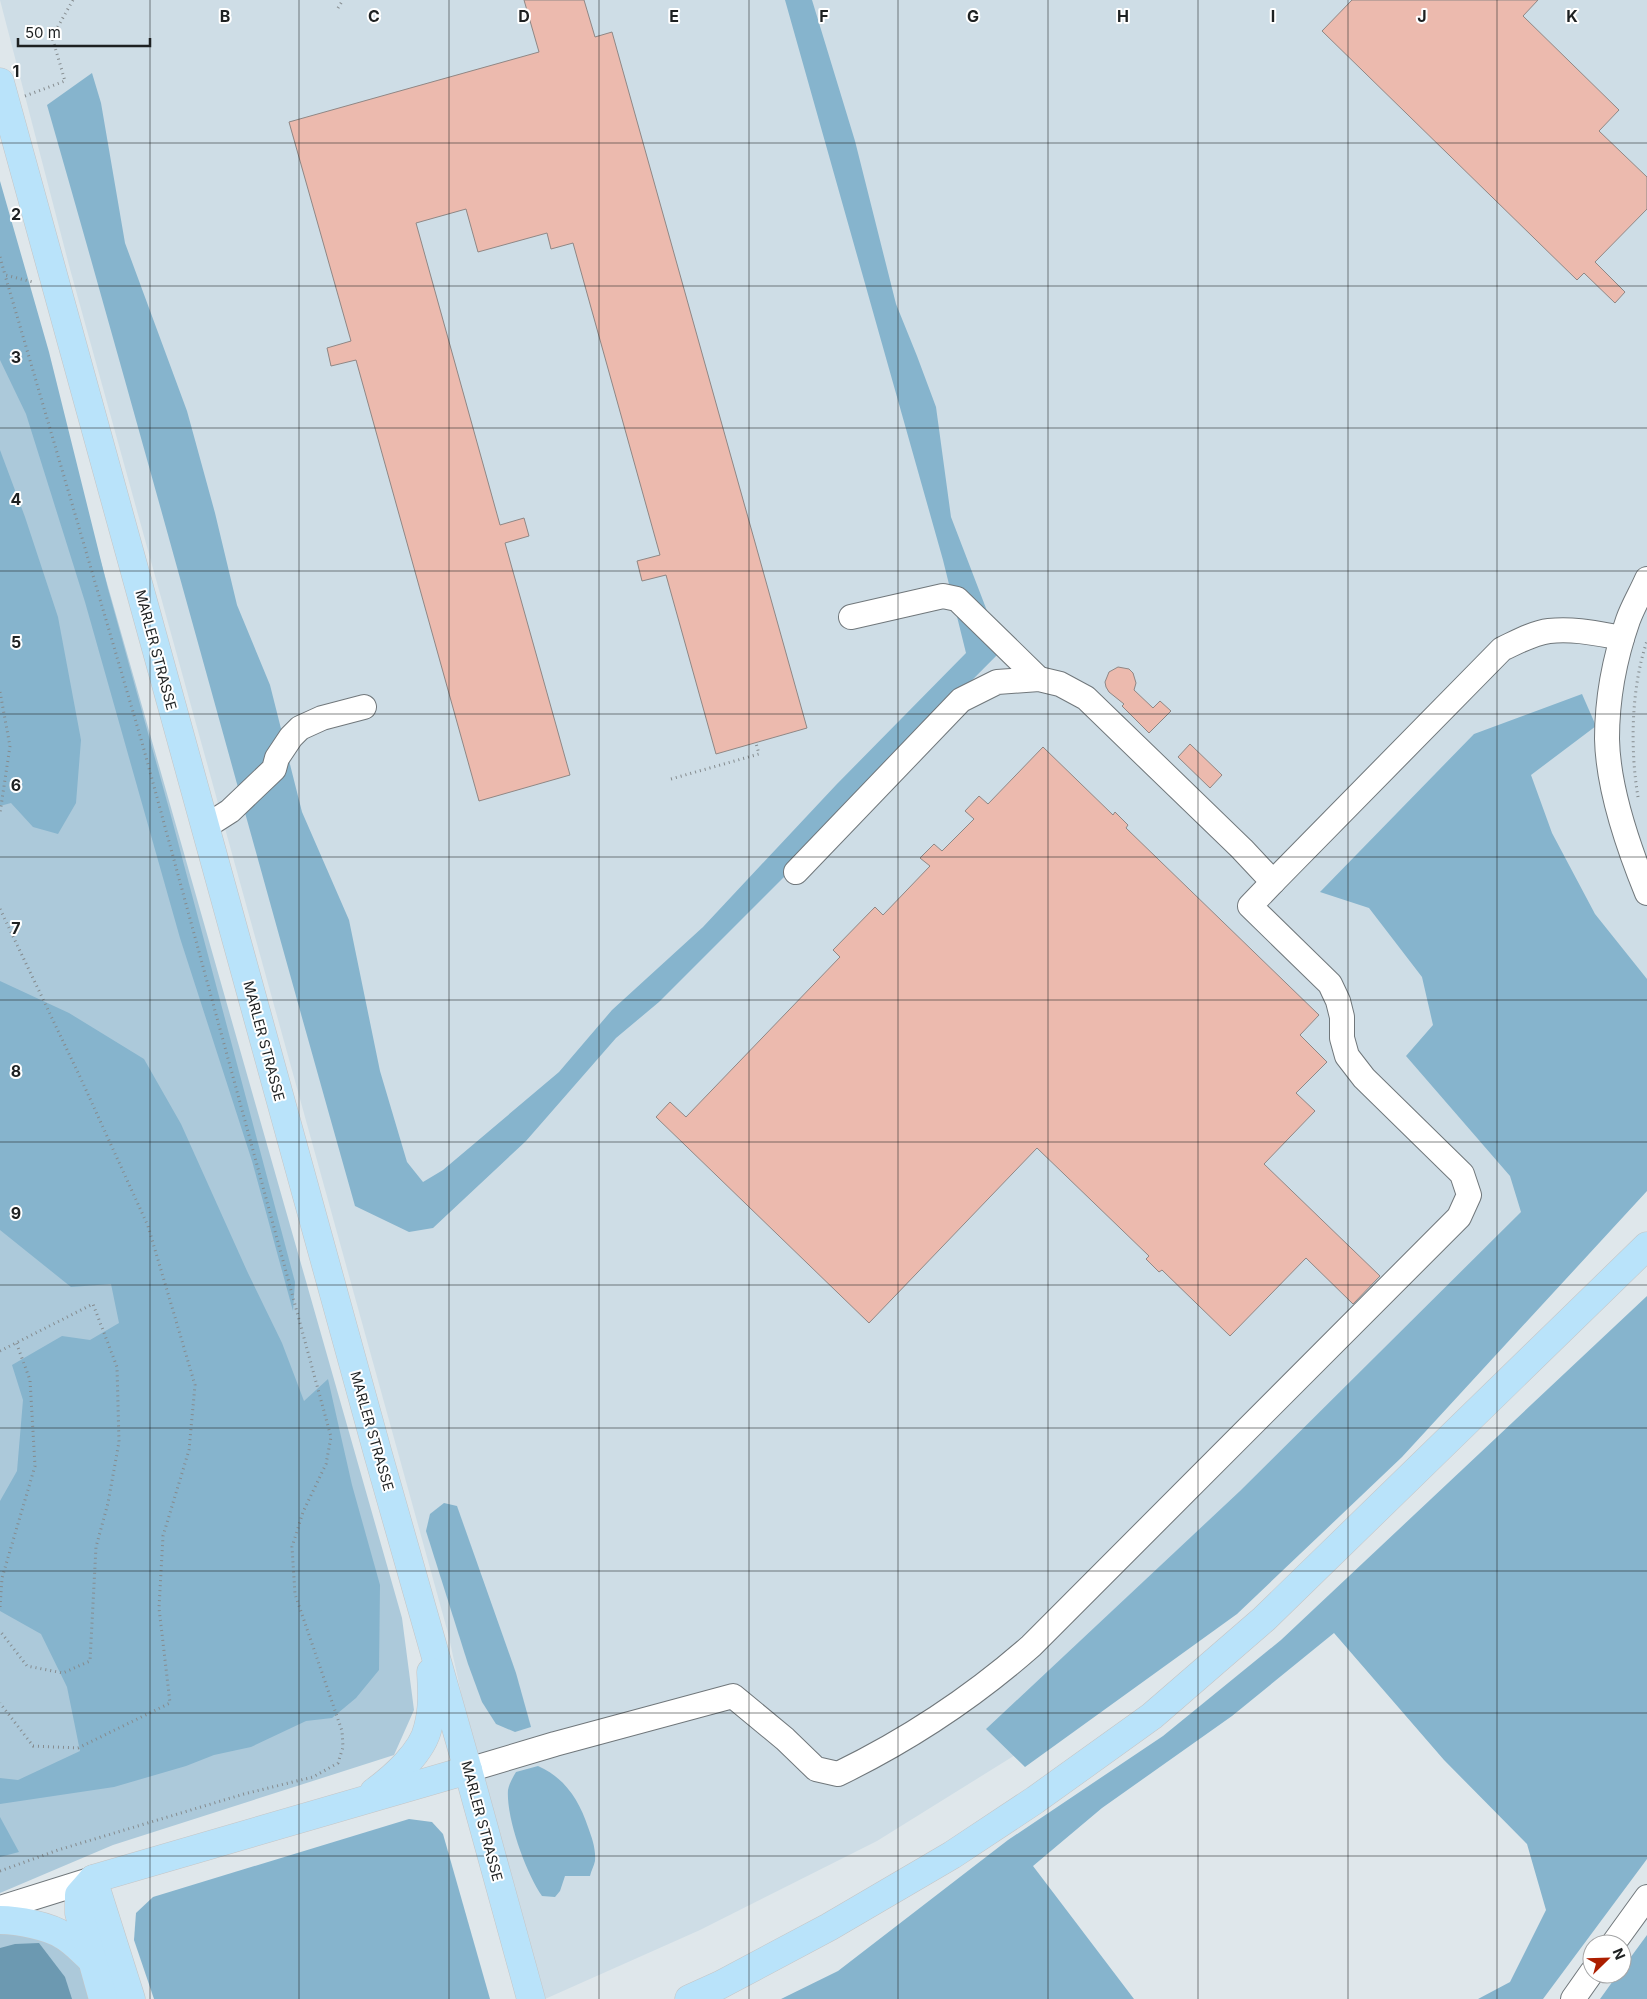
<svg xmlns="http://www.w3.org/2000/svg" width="1647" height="1999" viewBox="0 0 1647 1999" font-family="Inter,sans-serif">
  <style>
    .built { fill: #cedde6 }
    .green { fill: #acc9da }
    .forest { fill: #86b4cd }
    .water { fill: #6c99b1 }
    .building { fill: #ecbaae; stroke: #8f8785 }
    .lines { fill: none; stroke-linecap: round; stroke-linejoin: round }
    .minor-casing { stroke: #70777b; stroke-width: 26 }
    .major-casing { stroke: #c4c5c6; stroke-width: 29 }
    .path { stroke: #858b8e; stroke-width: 3; stroke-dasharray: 1 4; stroke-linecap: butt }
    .minor { stroke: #fff; stroke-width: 24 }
    .major { stroke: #b9e3fa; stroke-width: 28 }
    .grid { fill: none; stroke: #1e2122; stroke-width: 1; stroke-opacity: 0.55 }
    .labels { text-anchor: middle; stroke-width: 4; stroke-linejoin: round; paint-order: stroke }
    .street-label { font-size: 14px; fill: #1e2122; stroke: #fff }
    .grid-label { font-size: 16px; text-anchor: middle; font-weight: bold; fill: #1e2122; stroke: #fff; stroke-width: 4; stroke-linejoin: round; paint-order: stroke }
  </style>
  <rect width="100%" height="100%" fill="#dfe7eb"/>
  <polygon class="built" points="0,0 1647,0 1647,1186 1049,1734 877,1841 700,1930 545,1999 544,1999 474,1752 448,1633 70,269"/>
  <g class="green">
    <polygon points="0,208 402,1618 414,1710 394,1755 113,1845 0,1893"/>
    <polygon points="20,1931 44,1935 82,1965 93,1999 0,1999 0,1934"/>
  </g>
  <g class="forest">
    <path d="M 785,0 L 812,0 L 855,141 L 896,304 L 917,356 L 936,407 L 951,517 L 1002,650 L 881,772 L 808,853 L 659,1002 L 616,1038 L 526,1141 L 433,1228 L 409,1232 L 355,1206 C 251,839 152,471 47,105 L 92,73 L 101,103 L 125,243 L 187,411 L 215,513 L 237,605 L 270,685 L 302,812 L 349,920 L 380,1071 L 407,1162 L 423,1182 L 443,1170 L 559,1072 L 612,1010 L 703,927 L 836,785 L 966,653 L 943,560 Z"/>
    <polygon points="0,181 49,352 108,589 171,816 295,1282 293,1311 252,1161 180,938 85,602 26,414 0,360"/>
    <polygon points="0,450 25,517 58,617 81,740 76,803 58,834 33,827 11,803 0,806"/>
    <polygon points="1582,694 1596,726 1531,775 1552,833 1595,914 1647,979 1647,1191 1402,1457 1237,1614 1025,1767 986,1729 1240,1491 1521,1212 1510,1176 1406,1056 1433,1025 1422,977 1369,908 1320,892 1474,734"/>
    <polygon points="0,981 69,1013 144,1059 181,1124 247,1271 282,1343 304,1401 328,1379 352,1485 380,1585 379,1670 356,1698 332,1718 306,1721 251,1747 214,1755 186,1766 114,1787 0,1804 0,1778 18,1780 80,1751 67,1687 41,1634 0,1611 0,1501 17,1471 23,1400 12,1365 62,1336 90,1340 119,1323 111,1284 71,1287 0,1230"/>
    <polygon points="1647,1296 1647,1859 1543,1999 1478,1999 1510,1982 1546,1910 1527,1844 1444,1760 1334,1633 1232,1716 1102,1808 1033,1866 1134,1999 781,1999 838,1971 1008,1840 1163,1736 1281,1640"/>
    <polygon points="444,1503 457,1506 516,1673 531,1727 515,1732 496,1724 482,1702 468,1664 426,1531 430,1514"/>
    <path d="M 538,1766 C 565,1778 579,1800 588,1827 C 592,1838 596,1849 595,1861 C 594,1866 591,1871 590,1876 L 565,1876 L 560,1891 L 555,1897 L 542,1896 C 526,1873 506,1818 508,1790 C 509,1784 513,1777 516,1772 Z"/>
    <polygon points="0,1817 19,1852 0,1857"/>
    <polygon points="409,1819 432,1822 443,1834 490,1999 154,1999 134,1940 136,1913 153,1897"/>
    <polygon points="1647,1935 1647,1999 1600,1999 1618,1974 1622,1974 1622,1969"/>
  </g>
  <polygon class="water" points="39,1943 65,1977 72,1999 0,1999 0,1948 15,1944"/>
  <g class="building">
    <polygon points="524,0 584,0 595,37 612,32 807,728 716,754 666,575 642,581 637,561 660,555 573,243 551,249 547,233 478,252 466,209 416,223 500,525 524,518 529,536 505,543 570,775 479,801 356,360 331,366 327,348 351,341 289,122 539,52"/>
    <polygon points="1352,0 1538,0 1523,16 1619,110 1599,131 1647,177 1647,209 1595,262 1625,292 1615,303 1584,273 1577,280 1322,31"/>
    <polygon points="1118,667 1129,669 1133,673 1136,683 1134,690 1153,708 1160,701 1171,711 1149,733 1122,706 1124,704 1109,692 1106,687 1105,682 1109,672"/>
    <polygon points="1190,744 1222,775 1210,788 1178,757"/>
    <polygon points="1043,747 1113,815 1115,812 1128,825 1126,828 1319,1015 1300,1035 1327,1062 1296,1093 1315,1111 1264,1164 1380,1276 1353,1304 1306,1258 1230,1336 1162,1270 1159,1272 1146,1259 1149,1256 1037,1148 869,1323 656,1117 670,1102 686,1117 840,957 833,950 875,907 883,915 930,866 920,858 934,844 942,851 974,819 965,811 979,796 988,804"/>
  </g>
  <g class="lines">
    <g class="minor-casing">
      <g id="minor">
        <path d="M 1647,579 C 1641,593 1633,606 1628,620 C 1615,657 1607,700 1607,739 C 1608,787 1629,849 1647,893"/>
        <polyline points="851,617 943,596 957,599 1039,679"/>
        <polyline points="205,827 230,811 274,769 277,758 291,737 300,728 322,718 364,707"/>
        <path d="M 796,872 L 961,700 L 997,682 L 1039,679 L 1060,684 L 1086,698 L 1242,849 L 1273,882 L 1502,649 C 1517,642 1533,633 1549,631 C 1574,628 1599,634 1622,638"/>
        <path d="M 468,1770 L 555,1744 L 733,1696 L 785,1739 L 816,1769 L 838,1774 C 908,1740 973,1697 1031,1646 L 1459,1217 L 1469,1195 L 1462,1174 L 1364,1078 L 1347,1056 L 1342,1038 L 1342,1017 L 1338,1001 L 1330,984 L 1250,906 L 1273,882"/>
        <polyline points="0,1908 93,1879"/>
        <polyline points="1613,1944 1647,1897"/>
        <polyline points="1573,1999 1592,1972"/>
      </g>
    </g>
    <g class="major-casing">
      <g id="major">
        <polyline points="0,82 378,1454 468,1770 531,1999"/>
        <path d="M 374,1792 C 393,1778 423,1752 428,1727 C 433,1709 432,1691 431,1672"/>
        <polyline points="93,1879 131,1999"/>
        <path d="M 0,1920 C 17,1920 50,1926 64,1936 C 74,1942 82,1951 91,1959"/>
        <polyline points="103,1999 79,1913 79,1895 93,1879 468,1770"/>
        <polyline points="689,1999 720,1985 829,1927 952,1855 1035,1800 1152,1716 1264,1619 1647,1246"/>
      </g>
    </g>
    <g class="path">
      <polyline points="338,8 343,0"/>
      <polyline points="25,96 65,81 52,37 73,0"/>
      <polyline points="0,257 5,275 33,282"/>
      <polyline points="0,692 10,746 0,813"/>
      <polyline points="671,779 759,754 756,743"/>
      <path d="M 1638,797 C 1630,749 1631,688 1647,641"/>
      <polyline points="0,909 81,1079 148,1226 195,1385 189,1450 163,1536 159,1608 170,1703 78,1748 33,1746 0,1703"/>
      <polyline points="0,1351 93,1304 117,1367 119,1442 108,1503 96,1547 90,1661 63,1673 27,1666 0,1631"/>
      <polyline points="0,1607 2,1578 35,1466 30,1380 16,1342"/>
      <polyline points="0,1871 58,1850 244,1794 313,1777 338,1763 343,1747 342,1731 295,1594 292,1547 303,1512 326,1464 331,1437 143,746 5,275"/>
    </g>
    <use href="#minor" class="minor"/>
    <use href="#major" class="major"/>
  </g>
  <path class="grid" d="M 150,0 L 150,1999M 299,0 L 299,1999M 449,0 L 449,1999M 599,0 L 599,1999M 749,0 L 749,1999M 898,0 L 898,1999M 1048,0 L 1048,1999M 1198,0 L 1198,1999M 1348,0 L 1348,1999M 1497,0 L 1497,1999M 0,143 L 1647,143M 0,286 L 1647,286M 0,428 L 1647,428M 0,571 L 1647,571M 0,714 L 1647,714M 0,857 L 1647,857M 0,1000 L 1647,1000M 0,1142 L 1647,1142M 0,1285 L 1647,1285M 0,1428 L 1647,1428M 0,1571 L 1647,1571M 0,1713 L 1647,1713M 0,1856 L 1647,1856"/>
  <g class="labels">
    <g class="street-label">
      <text transform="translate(156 650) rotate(75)" y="5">MARLER STRASSE</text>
      <text transform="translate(264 1041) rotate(75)" y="5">MARLER STRASSE</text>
      <text transform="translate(372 1431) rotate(74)" y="5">MARLER STRASSE</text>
      <text transform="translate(482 1821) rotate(75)" y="5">MARLER STRASSE</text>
    </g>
  </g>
  <g class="grid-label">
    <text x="225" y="22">B</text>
    <text x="374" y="22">C</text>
    <text x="524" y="22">D</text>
    <text x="674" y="22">E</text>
    <text x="824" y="22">F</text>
    <text x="973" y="22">G</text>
    <text x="1123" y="22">H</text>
    <text x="1273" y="22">I</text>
    <text x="1422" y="22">J</text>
    <text x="1572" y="22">K</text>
    <text x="16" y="77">1</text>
    <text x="16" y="220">2</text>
    <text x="16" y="363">3</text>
    <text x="16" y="505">4</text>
    <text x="16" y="648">5</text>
    <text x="16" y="791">6</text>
    <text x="16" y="934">7</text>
    <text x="16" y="1077">8</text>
    <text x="16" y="1219">9</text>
  </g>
  <g transform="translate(1607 1959) rotate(67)"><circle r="24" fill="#ffffff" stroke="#a5a6a7"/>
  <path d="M0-4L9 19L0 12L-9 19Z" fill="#ac1e00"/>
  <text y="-8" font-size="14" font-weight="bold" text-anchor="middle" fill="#1e2122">N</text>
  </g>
  <path d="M18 38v8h132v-8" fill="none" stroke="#1e2122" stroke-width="2.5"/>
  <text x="25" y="38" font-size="15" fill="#1e2122" stroke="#ffffff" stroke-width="4" paint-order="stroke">50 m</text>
</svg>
